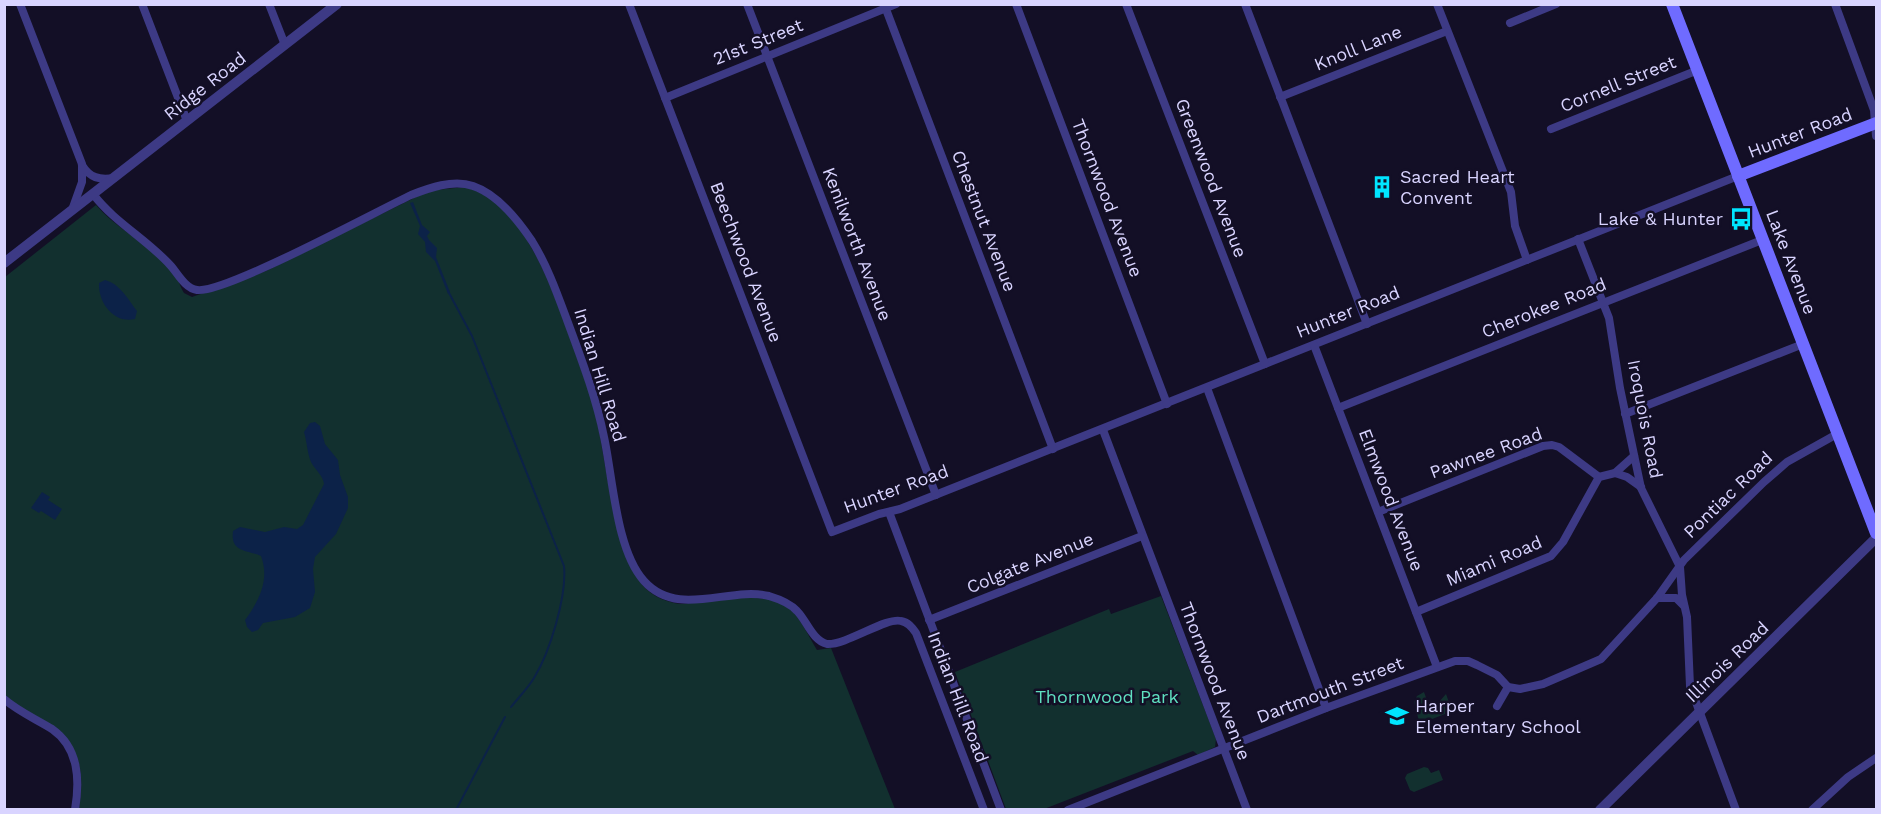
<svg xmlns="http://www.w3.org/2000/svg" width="1881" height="814" viewBox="0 0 1881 814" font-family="'Work Sans',sans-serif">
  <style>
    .green { fill: #12302f }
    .water { fill: #0c2248 }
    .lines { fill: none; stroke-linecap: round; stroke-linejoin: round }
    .stream { stroke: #0c2248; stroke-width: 2 }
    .minor { stroke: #3d3a85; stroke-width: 8 }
    .tertiary { stroke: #3d3a85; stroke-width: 10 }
    .secondary { stroke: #6f6bff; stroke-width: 12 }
    .labels { text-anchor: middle; stroke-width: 5; stroke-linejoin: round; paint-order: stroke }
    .street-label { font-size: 18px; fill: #d9d4ff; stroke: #130f26 }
    .poi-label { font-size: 18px; fill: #d9d4ff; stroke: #130f26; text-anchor: start }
    .park-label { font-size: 18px; fill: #5fe0c0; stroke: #130f26 }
  </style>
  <rect width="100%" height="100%" fill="#130f26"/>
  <g class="green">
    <path d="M 465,187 C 525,202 555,296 573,347 C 581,370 591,393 596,417 C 608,470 611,531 638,579 C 647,594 664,602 680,604 C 710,602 767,588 791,610 C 802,621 809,637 817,650 L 831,648 L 895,809 L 79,809 C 91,731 52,738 5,695 L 5,277 L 96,205 C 120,233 159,248 178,280 C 180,284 181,289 184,293 L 192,297 L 266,271 L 418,196 L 435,190 Z"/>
    <polygon points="1161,596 1216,739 1215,747 1198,755 1193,751 1044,809 1006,809 955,672 1109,609 1111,614"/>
    <polygon points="1424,692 1429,706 1439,702 1446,694 1450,705 1445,714 1422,723 1419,721 1414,702 1417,696"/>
    <polygon points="1424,767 1428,768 1431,773 1439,770 1443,780 1414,792 1410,790 1405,778 1407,774"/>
  </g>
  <g class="water">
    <polygon points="413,202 422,225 430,232 427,236 429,240 437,248 436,257 450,292 448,294 435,261 426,252 425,242 418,234 420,226 410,203"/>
    <path d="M 105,280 C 120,284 128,299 137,311 L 135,319 C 114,324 98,303 99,283 Z"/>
    <path d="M 315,422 L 320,426 L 325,444 L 338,460 L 340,475 L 348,497 L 348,508 L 336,534 L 315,557 L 313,569 L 315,592 L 310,608 L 295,617 L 263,623 L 258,630 L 252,632 L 247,627 L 245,620 C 259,601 270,580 261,556 C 248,550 230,553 233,531 L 240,527 L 265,532 L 284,527 L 297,529 L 303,525 L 324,484 C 323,475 315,470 311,462 C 307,452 307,442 304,432 L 310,423 Z"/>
    <polygon points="42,492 50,497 48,500 62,509 55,520 41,511 39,513 31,508"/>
  </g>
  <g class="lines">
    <g class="stream">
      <path d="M 448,291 L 472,336 L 564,566 C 567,596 550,652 534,678 C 528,688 519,697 511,707"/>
      <polyline points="456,810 505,717"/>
    </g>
    <g class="minor">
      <polyline points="20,4 82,164 82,182 72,210"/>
      <polyline points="142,4 187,121"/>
      <polyline points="269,4 285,45"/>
      <polyline points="629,4 832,532 879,514 900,509 1738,176"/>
      <polyline points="747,4 936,495"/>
      <polyline points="884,4 1053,449"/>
      <polyline points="1016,4 1167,404"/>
      <polyline points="1126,4 1265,364"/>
      <polyline points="1245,4 1367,324"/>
      <polyline points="1437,4 1511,192 1515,226 1527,260"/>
      <polyline points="1835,4 1874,110 1876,136"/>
      <polyline points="1510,23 1556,4"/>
      <polyline points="1280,97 1447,31"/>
      <polyline points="665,98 896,4"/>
      <polyline points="1551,129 1698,70"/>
      <path d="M 82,165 C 90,178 99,180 114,178"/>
      <path d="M 93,194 C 115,223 147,239 171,266 C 178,274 185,288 197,290 C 224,294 377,211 411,195 C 429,188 453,179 473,186 C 497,194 518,220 532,241 C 547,265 557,293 567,320 C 581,358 596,397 604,437 C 613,478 616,550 644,581 C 678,619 729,586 769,596 C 779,599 790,603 797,611 C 807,621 812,640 827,644 C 847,645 886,617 901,621 C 908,622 912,627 916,633 L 984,810"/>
      <polyline points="1578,239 1609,318 1620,388 1641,488 1680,567 1682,595 1687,617 1690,686 1736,810"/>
      <polyline points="1314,345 1437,667"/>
      <polyline points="1207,388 1326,708"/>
      <polyline points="1338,408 1762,240"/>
      <polyline points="1625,414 1803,344"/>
      <polyline points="1103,430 1247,810"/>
      <polyline points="1615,473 1627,477 1641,487"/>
      <polyline points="889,512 1001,810"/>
      <polyline points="1378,512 1543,446 1552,445 1559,447 1599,477"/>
      <polyline points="1657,598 1676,598 1684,606"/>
      <polyline points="1416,612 1551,556 1563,542 1599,477 1615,473 1634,456"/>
      <polyline points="929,620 1142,536"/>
      <path d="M 4,699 C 19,712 36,719 52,729 C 79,748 80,780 75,810"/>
      <polyline points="1497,706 1508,687"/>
      <polyline points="1068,810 1326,708 1455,661 1468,661 1477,665 1497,675 1508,687 1520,689 1543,684 1601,659 1657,598 1684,560 1764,482 1787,462 1837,434"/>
      <polyline points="1812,810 1848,777 1876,758"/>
    </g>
    <g class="tertiary">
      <polyline points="4,263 337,4"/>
      <polyline points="1600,810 1876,538"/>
    </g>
    <g class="secondary">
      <polyline points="1672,4 1876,533"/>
      <polyline points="1738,176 1876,123"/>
    </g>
  </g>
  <defs>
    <g id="building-bare" transform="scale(1.8)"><path d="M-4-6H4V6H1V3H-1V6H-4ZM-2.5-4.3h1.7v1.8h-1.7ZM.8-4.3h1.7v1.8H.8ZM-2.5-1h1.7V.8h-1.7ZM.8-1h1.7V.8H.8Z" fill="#00e5ff" stroke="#130f26" stroke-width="2.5" paint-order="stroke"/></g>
    <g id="bus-bare" transform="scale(1.8)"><path d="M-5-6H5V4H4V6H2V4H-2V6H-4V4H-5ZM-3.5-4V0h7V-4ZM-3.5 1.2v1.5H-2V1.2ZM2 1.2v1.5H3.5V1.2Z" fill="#00e5ff" stroke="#130f26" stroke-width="2.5" paint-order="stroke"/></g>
    <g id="school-bare" transform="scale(1.8)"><path d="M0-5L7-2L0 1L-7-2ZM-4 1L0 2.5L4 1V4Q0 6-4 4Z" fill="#00e5ff" stroke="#130f26" stroke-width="2.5" paint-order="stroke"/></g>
  </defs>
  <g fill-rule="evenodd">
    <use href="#building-bare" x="1382" y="187"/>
    <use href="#bus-bare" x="1741" y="219"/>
    <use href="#school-bare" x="1397" y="716"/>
  </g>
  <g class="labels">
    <g class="street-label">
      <text transform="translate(758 42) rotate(-22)" y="6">21st Street</text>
      <text transform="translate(1358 48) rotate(-22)" y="6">Knoll Lane</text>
      <text transform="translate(1618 84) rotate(-22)" y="6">Cornell Street</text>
      <text transform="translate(205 86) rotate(-38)" y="6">Ridge Road</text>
      <text transform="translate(1800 133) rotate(-21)" y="6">Hunter Road</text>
      <text transform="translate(1211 178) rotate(69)" y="6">Greenwood Avenue</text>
      <text transform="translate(1107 198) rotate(69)" y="6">Thornwood Avenue</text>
      <text transform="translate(984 221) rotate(69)" y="6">Chestnut Avenue</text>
      <text transform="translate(857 244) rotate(69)" y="6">Kenilworth Avenue</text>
      <text transform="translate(746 262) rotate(69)" y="6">Beechwood Avenue</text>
      <text transform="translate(1791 262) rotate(69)" y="6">Lake Avenue</text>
      <text transform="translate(1544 308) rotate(-22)" y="6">Cherokee Road</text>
      <text transform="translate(1348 312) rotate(-22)" y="6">Hunter Road</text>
      <text transform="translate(600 375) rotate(73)" y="6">Indian Hill Road</text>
      <text transform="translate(1645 419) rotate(79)" y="6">Iroquois Road</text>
      <text transform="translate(1486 453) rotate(-20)" y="6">Pawnee Road</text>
      <text transform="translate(896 489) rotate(-20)" y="6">Hunter Road</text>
      <text transform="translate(1728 495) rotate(-44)" y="6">Pontiac Road</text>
      <text transform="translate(1391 500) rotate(69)" y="6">Elmwood Avenue</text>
      <text transform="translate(1494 561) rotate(-23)" y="6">Miami Road</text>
      <text transform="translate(1030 563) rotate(-22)" y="6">Colgate Avenue</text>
      <text transform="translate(1727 662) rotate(-44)" y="6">Illinois Road</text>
      <text transform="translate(1215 681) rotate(69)" y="6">Thornwood Avenue</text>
      <text transform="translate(1330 690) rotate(-21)" y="6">Dartmouth Street</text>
      <text transform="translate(958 697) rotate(69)" y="6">Indian Hill Road</text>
    </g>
    <g class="poi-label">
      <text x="1400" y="183">Sacred Heart<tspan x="1400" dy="21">Convent</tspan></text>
      <text x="1723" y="225" text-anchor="end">Lake &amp; Hunter</text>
      <text x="1415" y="712">Harper<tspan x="1415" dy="21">Elementary School</tspan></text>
    </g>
    <g class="park-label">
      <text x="1107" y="703">Thornwood Park</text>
    </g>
  </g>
  <rect width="1881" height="814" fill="none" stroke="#d9d4ff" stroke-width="12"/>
</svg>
